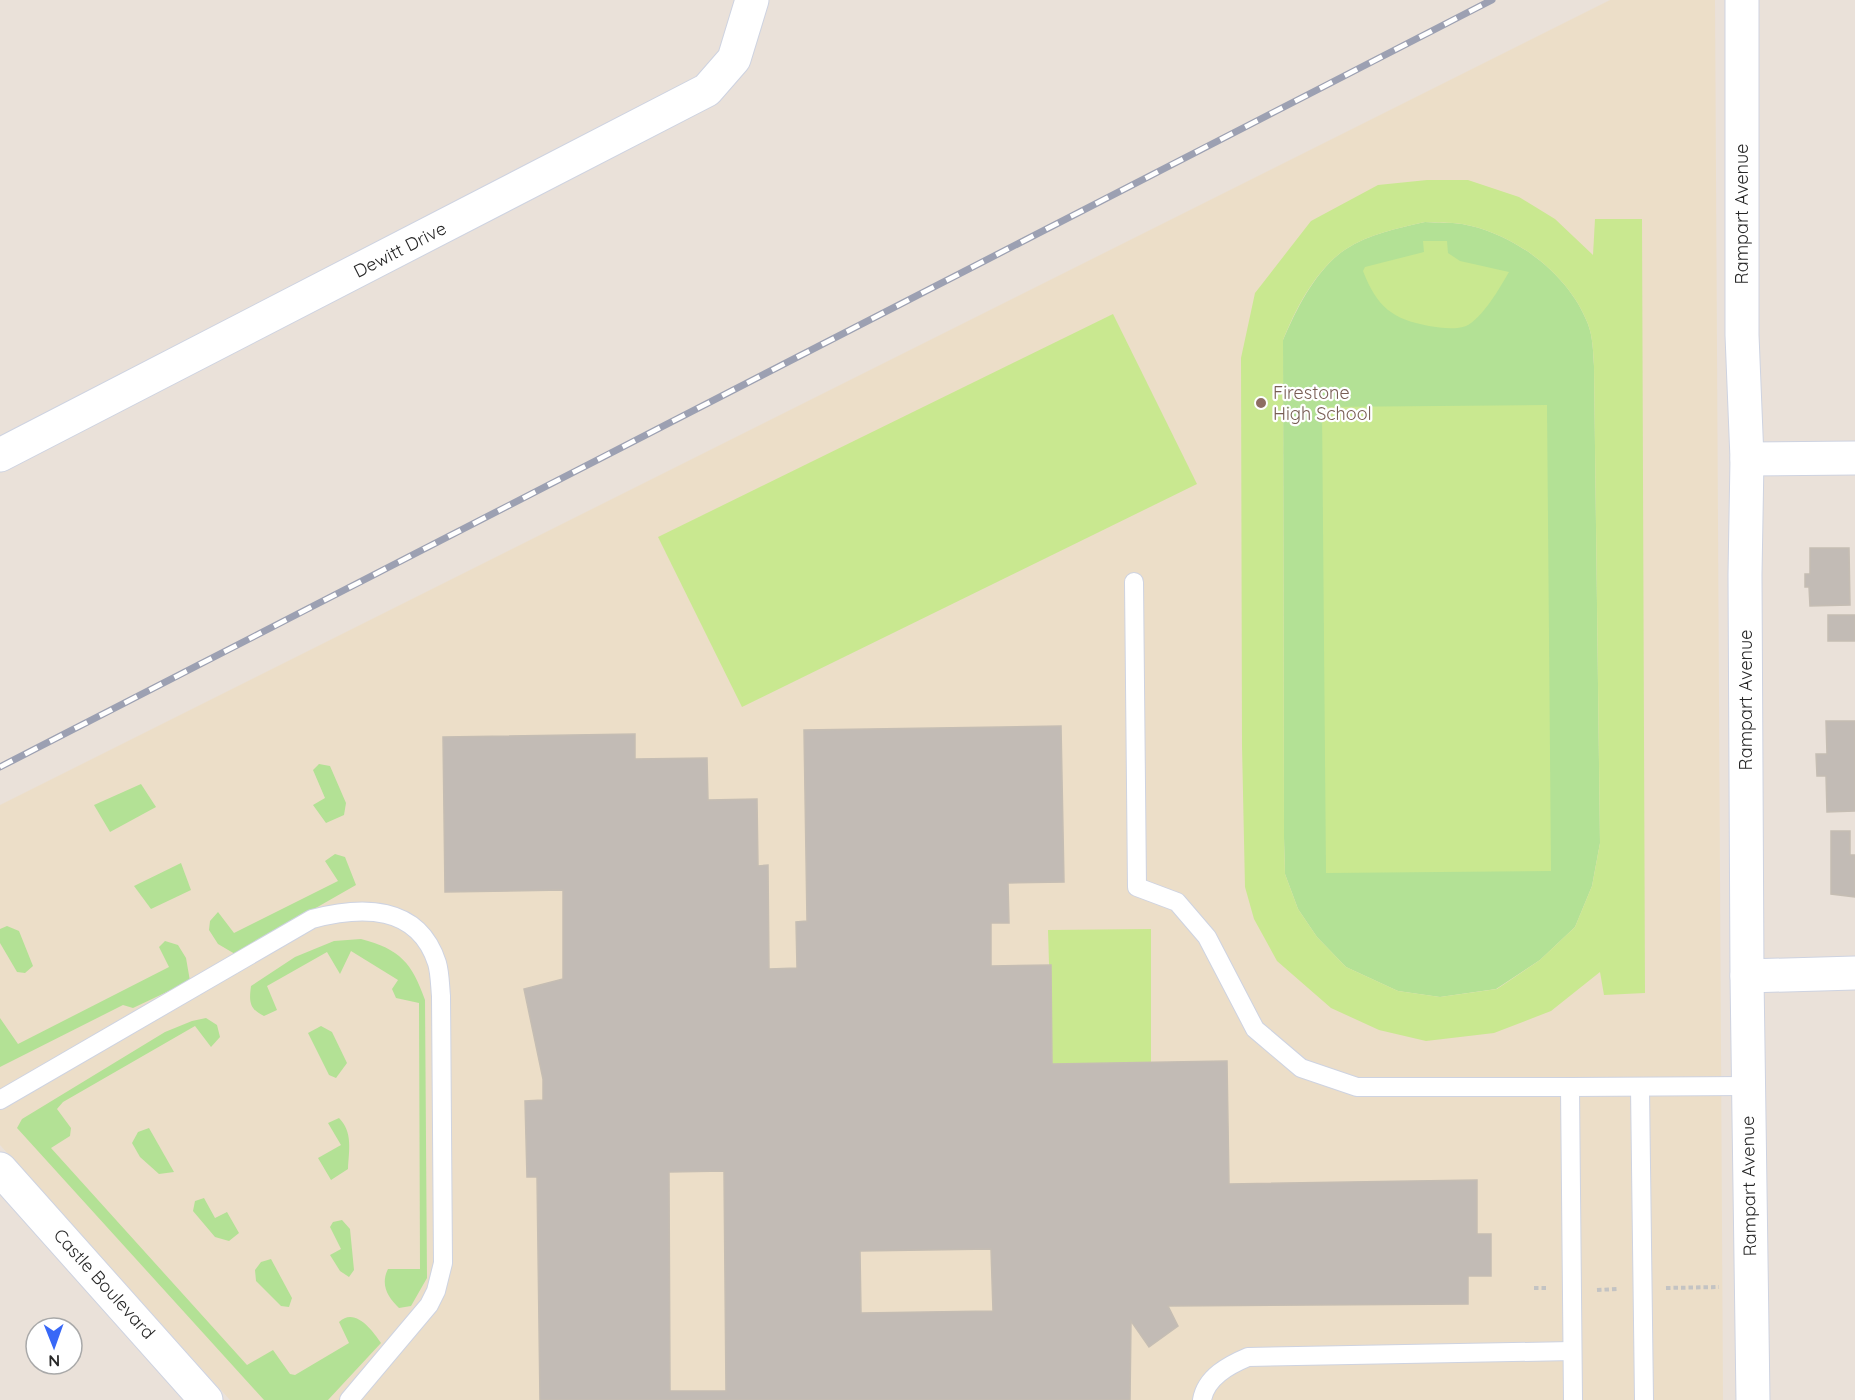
<svg xmlns="http://www.w3.org/2000/svg" width="1855" height="1400" viewBox="0 0 1855 1400" font-family="Quicksand,sans-serif">
  <style>
    .education { fill: #ecdec8 }
    .green { fill: #b3e195 }
    .pitch { fill: #c9e890; fill-rule: evenodd }
    .building { fill: #c2bbb5; stroke: #c5bdb3; stroke-width: 1.5; fill-rule: evenodd }
    .lines { fill: none; stroke-linecap: round; stroke-linejoin: round }
    .service-casing { stroke: #ced3e1; stroke-width: 20 }
    .minor-casing { stroke: #ced3e1; stroke-width: 35 }
    .tertiary-casing { stroke: #ced3e1; stroke-width: 35 }
    .path { stroke: #c3c3c3; stroke-width: 4; stroke-dasharray: 4.5 3; stroke-linecap: butt }
    .service { stroke: #fff; stroke-width: 18 }
    .minor { stroke: #fff; stroke-width: 33 }
    .tertiary { stroke: #fff; stroke-width: 33 }
    .rail-casing { stroke: #9ca0b2; stroke-width: 7 }
    .rail { stroke: #fff; stroke-width: 4.5; stroke-dasharray: 14; stroke-linecap: butt }
    .education-dot { fill: #8d6e63; stroke: #fff; stroke-width: 2 }
    .labels { text-anchor: middle; stroke-width: 4.5; stroke-linejoin: round; paint-order: stroke }
    .street-label { font-size: 18px; fill: #272727; stroke: #fff }
    .education-label { font-size: 18px; fill: #785e54; stroke: #fff; text-anchor: start }
  </style>
  <rect width="100%" height="100%" fill="#eae1d9"/>
  <polygon class="education" points="1610,0 1715,0 1723,1400 230,1400 0,1145 0,805"/>
  <g class="green">
    <path d="M 1425,222 C 1437,223 1450,222 1462,224 C 1514,233 1569,274 1588,324 C 1593,338 1593,351 1594,366 L 1600,843 L 1592,886 L 1575,927 L 1540,960 L 1496,989 L 1440,997 L 1398,991 L 1346,967 L 1317,937 L 1298,909 L 1285,874 L 1284,838 L 1283,340 C 1297,308 1316,269 1346,249 C 1369,234 1398,228 1425,222 Z"/>
    <polygon points="319,764 330,766 346,803 344,815 326,823 313,805 325,798 313,770"/>
    <polygon points="141,784 156,807 110,832 94,805"/>
    <polygon points="335,854 345,857 356,885 235,954 218,944 209,930 210,921 218,912 234,933 338,881 325,861"/>
    <polygon points="181,863 191,890 151,909 134,886"/>
    <polygon points="7,926 19,931 33,966 25,973 17,972 0,943 0,929"/>
    <path d="M 361,939 C 400,949 412,963 425,1000 L 427,1278 L 411,1306 L 399,1308 C 388,1297 380,1285 388,1269 L 420,1269 L 419,1003 L 396,998 L 392,989 L 398,980 L 351,951 L 340,974 L 327,952 L 267,986 L 277,1010 L 264,1016 C 249,1009 249,1001 251,986 L 295,957 L 334,941 Z"/>
    <polygon points="165,941 178,945 186,958 190,981 133,1008 123,1005 0,1067 0,1018 18,1044 169,967 159,947"/>
    <path d="M 206,1018 L 217,1025 L 220,1037 L 211,1047 L 195,1026 L 63,1102 L 57,1109 L 71,1128 L 70,1136 L 51,1148 L 247,1365 L 273,1350 L 290,1374 L 295,1375 L 349,1343 L 339,1322 C 355,1307 372,1330 381,1343 L 328,1400 L 264,1400 L 17,1128 L 22,1119 L 165,1032 L 192,1021 Z"/>
    <polygon points="321,1026 332,1032 347,1063 336,1078 329,1075 308,1033"/>
    <path d="M 339,1118 C 353,1132 349,1150 348,1169 L 331,1180 L 318,1158 L 341,1145 L 328,1123 Z"/>
    <polygon points="149,1128 174,1172 159,1174 140,1157 132,1143 138,1132"/>
    <polygon points="204,1198 215,1218 227,1212 239,1233 229,1241 215,1237 193,1211 195,1201"/>
    <polygon points="342,1220 350,1229 354,1270 349,1277 340,1271 330,1255 341,1249 330,1227 333,1222"/>
    <polygon points="271,1259 292,1298 289,1307 281,1306 256,1281 255,1270 261,1262"/>
  </g>
  <g class="pitch">
    <path d="M 1427,180 L 1468,180 L 1519,197 L 1555,219 L 1593,255 L 1595,219 L 1642,219 L 1645,993 L 1604,995 L 1600,972 L 1551,1011 L 1494,1033 L 1426,1041 L 1379,1030 L 1331,1008 L 1277,961 L 1254,919 L 1245,887 L 1242,746 L 1241,358 L 1255,293 L 1311,221 L 1378,185 ZM 1425,222 C 1437,223 1450,222 1462,224 C 1514,233 1569,274 1588,324 C 1593,338 1593,351 1594,366 L 1600,843 L 1592,886 L 1575,927 L 1540,960 L 1497,989 L 1440,997 L 1398,991 L 1346,967 L 1317,937 L 1298,909 L 1285,874 L 1284,838 L 1283,340 C 1296,308 1316,269 1346,249 C 1369,234 1398,228 1425,222 Z"/>
    <path d="M 1423,241 L 1447,241 L 1448,253 L 1460,261 L 1509,272 C 1501,286 1482,319 1466,326 C 1456,330 1440,328 1429,326 C 1392,319 1377,307 1363,271 L 1365,267 L 1424,252 Z"/>
    <polygon points="1113,314 1197,484 742,707 658,537"/>
    <polygon points="1547,405 1551,871 1326,873 1322,407"/>
    <polygon points="1151,929 1151,1063 1052,1064 1048,930"/>
  </g>
  <g class="building">
    <polygon points="1810,548 1849,548 1850,605 1810,606 1809,587 1805,587 1805,574 1810,574"/>
    <rect x="1828" y="615" width="27" height="26"/>
    <polygon points="1826,721 1855,721 1855,811 1827,812 1826,776 1817,776 1816,754 1827,754"/>
    <path d="M 1061,726 L 1064,882 L 1008,883 L 1009,923 L 991,923 L 991,966 L 1051,965 L 1052,1064 L 1227,1061 L 1229,1184 L 1477,1180 L 1477,1234 L 1491,1234 L 1491,1276 L 1468,1276 L 1468,1304 L 1168,1306 L 1178,1326 L 1149,1347 L 1131,1321 L 1130,1400 L 540,1400 L 537,1177 L 527,1177 L 525,1101 L 543,1100 L 543,1079 L 524,989 L 563,979 L 563,890 L 445,892 L 443,737 L 635,734 L 635,759 L 707,758 L 708,800 L 757,799 L 758,866 L 768,865 L 769,969 L 797,968 L 796,922 L 807,921 L 804,730 ZM 724,1171 L 726,1391 L 670,1391 L 669,1172 ZM 991,1249 L 993,1311 L 861,1313 L 860,1251 Z"/>
    <polygon points="1831,831 1850,831 1850,855 1855,855 1855,897 1831,894"/>
  </g>
  <g class="lines">
    <g class="service-casing">
      <g id="service">
        <polyline points="1134,582 1137,887 1177,902 1207,937 1255,1029 1301,1068 1357,1087 1570,1087"/>
        <polyline points="1640,1087 1644,1400"/>
        <path d="M 0,1100 L 312,919 C 361,906 418,904 437,963 C 440,973 440,986 441,996 L 443,1263 L 436,1291 L 429,1305 L 349,1400"/>
        <path d="M 1202,1400 C 1206,1377 1229,1365 1248,1357 L 1572,1351"/>
        <polyline points="1573,1400 1570,1087 1748,1086"/>
      </g>
    </g>
    <g class="minor-casing">
      <g id="minor">
        <polyline points="1742,0 1742,335 1747,459 1745,575 1747,976 1753,1400"/>
        <polyline points="0,455 707,90 734,59 752,0"/>
        <polyline points="1747,459 1855,458"/>
        <polyline points="1747,976 1855,973"/>
      </g>
    </g>
    <g class="tertiary-casing">
      <polyline id="tertiary" points="0,1169 206,1400"/>
    </g>
    <g class="path">
      <polyline points="1534,1288 1548,1288"/>
      <polyline points="1666,1288 1719,1287"/>
      <polyline points="1597,1290 1617,1289"/>
    </g>
    <use href="#service" class="service"/>
    <use href="#minor" class="minor"/>
    <use href="#tertiary" class="tertiary"/>
    <g class="rail-casing">
      <polyline id="rail" points="0,767 1492,0"/>
    </g>
    <use href="#rail" class="rail"/>
  </g>
  <circle class="education-dot" cx="1261" cy="403" r="6"/>
  <g class="labels">
    <g class="street-label">
      <text transform="translate(1742 214) rotate(-90)" y="6">Rampart Avenue</text>
      <text transform="translate(400 250) rotate(-27)" y="6">Dewitt Drive</text>
      <text transform="translate(1746 700) rotate(-90)" y="6">Rampart Avenue</text>
      <text transform="translate(1749 1186) rotate(-91)" y="6">Rampart Avenue</text>
      <text transform="translate(104 1284) rotate(48)" y="6">Castle Boulevard</text>
    </g>
    <g class="education-label">
      <text x="1273" y="399">Firestone<tspan x="1273" dy="21">High School</tspan></text>
    </g>
  </g>
  <g transform="translate(54 1346) rotate(179)"><circle r="28" fill="#ffffff" stroke="#a9a9a9" stroke-width="1.5"/>
  <path d="M0-4.5L10 22L0 15L-10 22Z" fill="#3868f7"/>
  <text y="-9" font-size="16" font-weight="bold" text-anchor="middle" fill="#272727">N</text>
  </g>
</svg>
